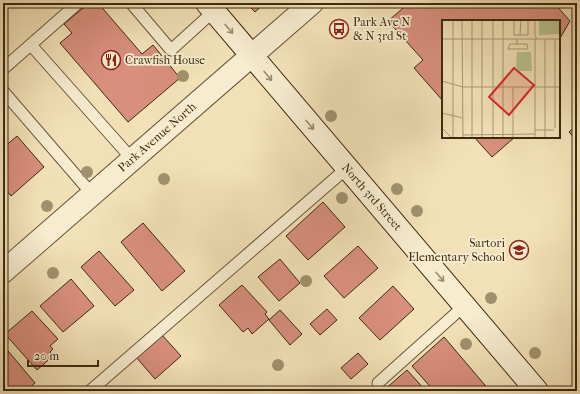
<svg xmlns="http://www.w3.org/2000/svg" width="580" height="394" viewBox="0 0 580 394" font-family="'IM FELL French Canon',serif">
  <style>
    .building { fill: #d88f7d; stroke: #3d2910 }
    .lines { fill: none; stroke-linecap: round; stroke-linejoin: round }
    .service-casing { stroke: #6a573a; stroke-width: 13 }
    .tertiary-casing { stroke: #6a573a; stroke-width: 24 }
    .secondary-casing { stroke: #3d2910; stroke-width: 24 }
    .service { stroke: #f7ecd0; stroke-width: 11 }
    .tertiary { stroke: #f7ecd0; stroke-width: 22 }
    .secondary { stroke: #f7ecd0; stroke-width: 22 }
    .tree { fill: #a0916d }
    .oneway { stroke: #9a8a70 }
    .labels { text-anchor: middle; stroke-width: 3.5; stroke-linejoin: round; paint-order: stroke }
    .poi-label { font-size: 12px; fill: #3d2910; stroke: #f7ecd0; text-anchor: start }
    .street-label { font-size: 12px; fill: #3d2910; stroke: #f7ecd0 }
    .inset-road { fill: none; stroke: #aa9774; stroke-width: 1 }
    .view { fill: #d62828; fill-opacity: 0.15; stroke: #d62828; stroke-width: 2 }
    .inset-edge { fill: none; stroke: #3d2910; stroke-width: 2 }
  </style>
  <rect width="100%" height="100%" fill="#f2e1b7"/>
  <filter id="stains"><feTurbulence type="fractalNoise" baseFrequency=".005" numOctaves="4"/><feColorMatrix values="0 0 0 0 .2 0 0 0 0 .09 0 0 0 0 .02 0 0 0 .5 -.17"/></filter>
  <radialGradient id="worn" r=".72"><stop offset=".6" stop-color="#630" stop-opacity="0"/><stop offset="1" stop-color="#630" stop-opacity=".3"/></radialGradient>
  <g class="building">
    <polygon points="89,3 98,3 142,54 153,45 180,78 128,122 60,43 72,33 64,24"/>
    <polygon points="246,3 265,3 255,12"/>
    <polygon points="409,3 554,3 570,21 559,40 559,21 443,21 443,101 414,68 423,60 388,21"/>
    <polygon points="577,125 577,141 569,132"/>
    <polygon points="17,136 44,167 11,196 3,186 3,148"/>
    <polygon points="474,137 515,137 492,157"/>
    <polygon points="323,202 345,227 308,260 286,236"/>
    <polygon points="143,223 185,271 162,291 121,242"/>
    <polygon points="358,246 378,268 344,298 324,276"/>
    <polygon points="99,251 134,290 115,306 81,267"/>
    <polygon points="280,259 300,283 279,301 258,277"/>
    <polygon points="71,279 94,306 63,332 40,306"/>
    <polygon points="242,285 267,312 265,314 269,319 252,334 248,328 243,332 219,305"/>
    <polygon points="393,286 414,309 380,340 359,318"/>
    <polygon points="327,309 337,320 320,335 310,324"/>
    <polygon points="280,310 302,334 290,345 269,320"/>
    <polygon points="32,311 58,339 50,346 53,349 50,352 53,356 37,370 5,334"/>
    <polygon points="162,335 181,356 155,379 136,357"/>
    <polygon points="444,337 490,391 434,391 412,366"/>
    <polygon points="3,345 35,383 25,391 3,391"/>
    <polygon points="358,353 368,364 351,379 341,368"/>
    <polygon points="407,370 426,391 383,391"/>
  </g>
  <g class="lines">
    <g class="service-casing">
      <g id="service">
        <polyline points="131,3 171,50 214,11"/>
        <polyline points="31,45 132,159"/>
        <polyline points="3,69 78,3"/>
        <polyline points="3,91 92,194"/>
        <polyline points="378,383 464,306"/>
        <polyline points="90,391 347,168"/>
      </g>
    </g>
    <g class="tertiary-casing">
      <polyline id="tertiary" points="3,272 312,3"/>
    </g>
    <g class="secondary-casing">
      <polyline id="secondary" points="207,3 537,391"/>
    </g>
    <use href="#service" class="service"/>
    <use href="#tertiary" class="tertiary"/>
    <use href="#secondary" class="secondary"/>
  </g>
  <g class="tree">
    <circle cx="183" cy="76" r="6"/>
    <circle cx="331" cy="116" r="6"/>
    <circle cx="87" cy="172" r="6"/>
    <circle cx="164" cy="179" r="6"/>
    <circle cx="397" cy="189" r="6"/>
    <circle cx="342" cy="198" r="6"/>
    <circle cx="47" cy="206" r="6"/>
    <circle cx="417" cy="211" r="6"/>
    <circle cx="53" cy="273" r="6"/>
    <circle cx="306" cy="281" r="6"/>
    <circle cx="491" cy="298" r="6"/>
    <circle cx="466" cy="344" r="6"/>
    <circle cx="535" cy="353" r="6"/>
    <circle cx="278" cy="365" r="6"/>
  </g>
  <defs><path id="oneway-shaft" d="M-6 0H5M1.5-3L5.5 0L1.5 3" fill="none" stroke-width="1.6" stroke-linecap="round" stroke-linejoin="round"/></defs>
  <g class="oneway">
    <use href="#oneway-shaft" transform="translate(229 29) rotate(50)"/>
    <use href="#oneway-shaft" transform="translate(268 76) rotate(50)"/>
    <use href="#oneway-shaft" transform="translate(310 125) rotate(49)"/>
    <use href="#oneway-shaft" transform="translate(440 277) rotate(50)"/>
  </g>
  <defs>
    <g id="bus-ring" transform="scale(1)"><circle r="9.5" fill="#f7ecd0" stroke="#8f2418" stroke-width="1.5"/><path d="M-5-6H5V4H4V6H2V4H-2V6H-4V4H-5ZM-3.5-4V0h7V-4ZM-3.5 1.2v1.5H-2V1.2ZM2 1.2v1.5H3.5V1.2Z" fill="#8f2418"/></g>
    <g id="restaurant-ring" transform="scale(1)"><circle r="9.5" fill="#f7ecd0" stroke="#8f2418" stroke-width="1.5"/><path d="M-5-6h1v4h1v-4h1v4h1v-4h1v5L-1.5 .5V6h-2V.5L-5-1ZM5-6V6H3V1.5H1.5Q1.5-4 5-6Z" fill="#8f2418"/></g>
    <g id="school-ring" transform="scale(1)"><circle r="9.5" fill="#f7ecd0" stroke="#8f2418" stroke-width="1.5"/><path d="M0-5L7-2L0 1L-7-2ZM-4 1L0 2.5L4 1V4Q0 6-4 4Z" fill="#8f2418"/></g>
  </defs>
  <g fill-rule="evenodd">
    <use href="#bus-ring" x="339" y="29"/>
    <use href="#restaurant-ring" x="111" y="60"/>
    <use href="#school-ring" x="519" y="250"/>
  </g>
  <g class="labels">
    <g class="poi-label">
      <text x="353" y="26">Park Ave N<tspan x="353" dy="14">&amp; N 3rd St</tspan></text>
      <text x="125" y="64">Crawfish House</text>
      <text x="505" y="247" text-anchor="end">Sartori<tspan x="505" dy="14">Elementary School</tspan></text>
    </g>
    <g class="street-label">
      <text transform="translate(157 137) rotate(-41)" y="4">Park Avenue North</text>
      <text transform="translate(372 197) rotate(49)" y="4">North 3rd Street</text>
    </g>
  </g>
  <g transform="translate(442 20)">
    <rect width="118" height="118" fill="#f2e1b7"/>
    <path d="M 97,0 L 118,0 L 118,14 L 97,15 Z" fill="#b8c390"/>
    <path d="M 75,32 L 89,32 L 90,51 L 77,51 L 74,48 Z" fill="#b8c390"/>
    <path class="inset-road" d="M 11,0 L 11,118M 20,0 L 21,118M 40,0 L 40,118M 72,0 L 72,15 L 78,15M 79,0 L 78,15 L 86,15 L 86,0M 93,0 L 93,16 L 95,19M 0,19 L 118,19M 75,19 L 75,24 L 85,24 L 86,29 L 66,29 L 68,24 L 75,24M 0,61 L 21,67 L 118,67M 71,67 L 71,118M 0,93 L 21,98M 0,108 L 10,118M 113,108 L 113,19M 93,110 L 112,110M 21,115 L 93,114M 30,118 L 30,0M 51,118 L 51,0M 61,118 L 61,0M 93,118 L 93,19M 103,118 L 103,19"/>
    <path class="view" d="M 72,48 L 92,65 L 67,95 L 47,77 Z"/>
    <rect width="118" height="118" class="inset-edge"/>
  </g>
  <rect width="580" height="394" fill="none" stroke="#f2e1b7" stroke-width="16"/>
  <rect x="4" y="4" width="572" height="386" fill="none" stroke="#3d2910" stroke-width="2"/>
  <rect x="8" y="8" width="564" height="378" fill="none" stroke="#3d2910"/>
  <path d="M28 360v6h70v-6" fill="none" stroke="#3d2910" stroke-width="2"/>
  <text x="34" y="360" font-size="12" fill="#3d2910" stroke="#f7ecd0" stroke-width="3" paint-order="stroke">20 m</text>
  <rect width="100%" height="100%" filter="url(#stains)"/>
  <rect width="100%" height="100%" fill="url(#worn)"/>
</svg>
